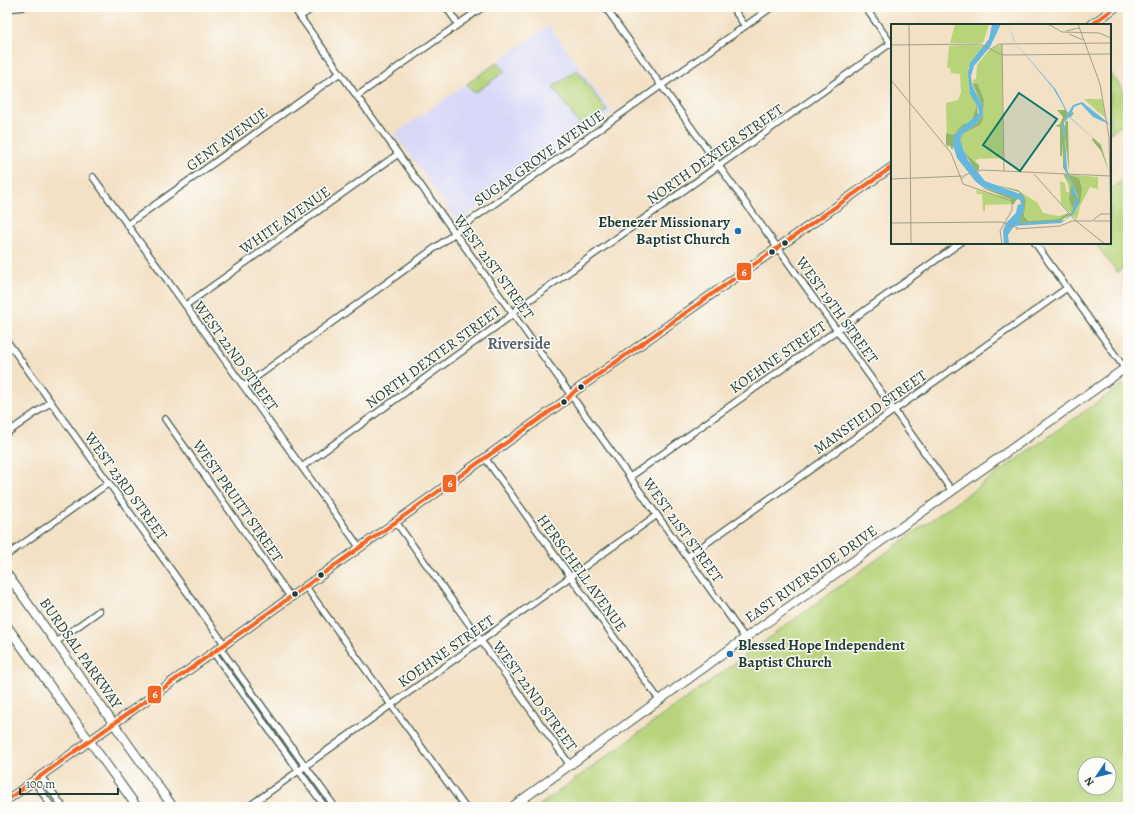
<svg xmlns="http://www.w3.org/2000/svg" width="1135" height="814" viewBox="0 0 1135 814" font-family="Alegreya,serif">
  <style>
    .built { fill: #d7d7f8 }
    .green { fill: #b7d47b; stroke: #6b8858; fill-rule: evenodd }
    .lines { fill: none; stroke-linecap: round; stroke-linejoin: round }
    .street-casing { stroke: #3f564a; stroke-width: 8 }
    .secondary-casing { stroke: #3f564a; stroke-width: 10 }
    .street { stroke: #fff; stroke-width: 5.5 }
    .secondary { stroke: #fff; stroke-width: 8 }
    .bus-1-casing { stroke: #fdfcf7; stroke-width: 7 }
    .bus-1 { stroke: #f26522; stroke-width: 4 }
    .poi-dot { fill: #1f6fb2; stroke: #fdfcf7; stroke-width: 1.5 }
    .bus-dot { fill: #1f3d34; stroke: #fdfcf7; stroke-width: 1.5 }
    .labels { text-anchor: middle; stroke-width: 3; stroke-linejoin: round; paint-order: stroke }
    .street-label { font-size: 15px; fill: #1f3d34; stroke: #fdfcf7 }
    .poi-label { font-size: 15px; font-weight: bold; fill: #1f3d34; stroke: #fdfcf7; text-anchor: end }
    .neighbourhood-label { font-size: 16px; font-weight: bold; fill: #5b6473; stroke: #fdfcf7 }
    .inset-road { fill: none; stroke: #9e9f8b; stroke-width: 1 }
    .view { fill: #0f766e; fill-opacity: 0.15; stroke: #0f766e; stroke-width: 2 }
    .inset-edge { fill: none; stroke: #1f3d34; stroke-width: 2 }
    .line-badge { stroke: #fdfcf7; stroke-width: 1.5 }
    .badge-label { font-size: 11px; text-anchor: middle; font-weight: bold; fill: #fff }
  </style>
  <rect width="100%" height="100%" fill="#fdfcf7"/>
  <filter id="ink" filterUnits="userSpaceOnUse"><feTurbulence type="fractalNoise" baseFrequency=".025" numOctaves="2"/><feDisplacementMap in="SourceGraphic" scale="8" xChannelSelector="R" yChannelSelector="G"/><feConvolveMatrix kernelMatrix="1 2 1 2 8 2 1 2 1" color-interpolation-filters="sRGB"/></filter>
  <filter id="wash" filterUnits="userSpaceOnUse"><feTurbulence type="fractalNoise" baseFrequency=".012" numOctaves="4" result="noise"/><feDisplacementMap in="SourceGraphic" scale="16" xChannelSelector="R" yChannelSelector="G"/><feGaussianBlur stdDeviation="0.9" result="paint"/><feColorMatrix in="noise" values="0 0 0 0 0 0 0 0 0 0 0 0 0 0 0 0 0 1.4 0 .05"/><feComposite in="paint" operator="in"/></filter>
  <g filter="url(#wash)">
    <rect width="100%" height="100%" fill="#f3e1c5"/>
    <polygon class="built" points="549,25 612,113 458,222 395,134"/>
    <g class="green">
      <polygon points="498,62 505,71 476,92 472,91 467,84"/>
      <polygon points="577,70 607,111 582,128 553,87"/>
      <polygon points="1110,72 1128,97 1128,121 1110,133"/>
      <polygon points="1128,176 1128,264 1117,272 1095,243 1110,243 1110,189"/>
      <path d="M 1123,384 L 1128,392 L 1128,807 L 537,807 L 920,528 ZM 1085,764 L 1109,764 L 1109,788 L 1085,788 Z"/>
    </g>
  </g>
  <g filter="url(#ink)">
    <g class="lines">
      <g class="street-casing">
        <g id="street">
          <polyline points="293,7 745,638"/>
          <polyline points="446,7 458,24"/>
          <polyline points="605,7 952,491"/>
          <polyline points="732,7 745,26"/>
          <polyline points="865,7 892,45"/>
          <polyline points="7,9 23,7"/>
          <polyline points="300,17 314,7"/>
          <polyline points="357,96 483,7"/>
          <polyline points="93,177 360,548"/>
          <polyline points="128,224 340,73"/>
          <polyline points="1035,243 1128,373"/>
          <polyline points="186,305 398,154"/>
          <polyline points="7,341 225,645"/>
          <polyline points="244,386 450,237 460,228 772,7"/>
          <polyline points="165,419 291,598"/>
          <polyline points="7,433 51,402"/>
          <polyline points="485,458 660,701"/>
          <polyline points="302,467 508,318 517,309 891,43"/>
          <polyline points="630,477 960,243"/>
          <polyline points="396,522 570,765"/>
          <polyline points="7,555 109,483"/>
          <polyline points="687,557 1067,288"/>
          <polyline points="306,587 465,807"/>
          <polyline points="56,642 99,611"/>
          <polyline points="220,648 335,807"/>
          <polyline points="213,652 325,807"/>
          <polyline points="41,776 63,807"/>
          <polyline points="34,781 52,807"/>
          <polyline points="248,807 657,515"/>
        </g>
      </g>
      <g class="secondary-casing">
        <g id="secondary">
          <polyline points="1091,25 1116,7"/>
          <polyline points="7,574 173,807"/>
          <polyline points="7,626 137,807"/>
          <polyline points="7,800 566,400 575,391 892,167"/>
          <polyline points="512,807 745,638 1128,366"/>
        </g>
      </g>
      <use href="#street" class="street"/>
      <use href="#secondary" class="secondary"/>
      <g class="bus-1-casing">
        <g id="bus-1">
          <polyline points="1091,25 1116,7"/>
          <polyline points="7,800 566,400 575,391 892,167"/>
        </g>
      </g>
      <use href="#bus-1" class="bus-1"/>
    </g>
  </g>
  <g class="poi-dot">
    <circle cx="738" cy="231" r="4"/>
    <circle cx="730" cy="654" r="4"/>
  </g>
  <g class="bus-dot">
    <circle cx="785" cy="243" r="3.5"/>
    <circle cx="772" cy="252" r="3.5"/>
    <circle cx="581" cy="387" r="3.5"/>
    <circle cx="564" cy="402" r="3.5"/>
    <circle cx="321" cy="575" r="3.5"/>
    <circle cx="295" cy="594" r="3.5"/>
  </g>
  <g class="labels">
    <g class="street-label">
      <text transform="translate(227 139) rotate(-36)" y="5">GENT AVENUE</text>
      <text transform="translate(715 154) rotate(-35)" y="5">NORTH DEXTER STREET</text>
      <text transform="translate(539 158) rotate(-35)" y="5">SUGAR GROVE AVENUE</text>
      <text transform="translate(285 220) rotate(-35)" y="5">WHITE AVENUE</text>
      <text transform="translate(494 267) rotate(54)" y="5">WEST 21ST STREET</text>
      <text transform="translate(837 310) rotate(54)" y="5">WEST 19TH STREET</text>
      <text transform="translate(236 356) rotate(54)" y="5">WEST 22ND STREET</text>
      <text transform="translate(433 357) rotate(-36)" y="5">NORTH DEXTER STREET</text>
      <text transform="translate(778 357) rotate(-35)" y="5">KOEHNE STREET</text>
      <text transform="translate(870 412) rotate(-35)" y="5">MANSFIELD STREET</text>
      <text transform="translate(126 486) rotate(54)" y="5">WEST 23RD STREET</text>
      <text transform="translate(238 501) rotate(55)" y="5">WEST PRUITT STREET</text>
      <text transform="translate(683 530) rotate(54)" y="5">WEST 21ST STREET</text>
      <text transform="translate(582 573) rotate(54)" y="5">HERSCHELL AVENUE</text>
      <text transform="translate(811 574) rotate(-35)" y="5">EAST RIVERSIDE DRIVE</text>
      <text transform="translate(446 651) rotate(-35)" y="5">KOEHNE STREET</text>
      <text transform="translate(81 653) rotate(55)" y="5">BURDSAL PARKWAY</text>
      <text transform="translate(535 696) rotate(54)" y="5">WEST 22ND STREET</text>
    </g>
    <g class="poi-label">
      <text x="730" y="227">Ebenezer Missionary<tspan x="730" dy="17">Baptist Church</tspan></text>
      <text x="738" y="650" text-anchor="start">Blessed Hope Independent<tspan x="738" dy="17">Baptist Church</tspan></text>
    </g>
    <g class="neighbourhood-label">
      <text x="519" y="349">Riverside</text>
    </g>
  </g>
  <g transform="translate(891 24)">
    <rect width="220" height="220" fill="#f3e1c5"/>
    <path d="M 64,0 L 98,0 L 92,19 L 59,19 ZM 84,20 L 93,22 L 77,44 L 86,81 L 85,92 L 62,112 L 60,122 L 56,123 L 55,79 L 67,76 L 70,68 L 69,50 L 60,49 L 59,44 L 56,44 L 58,22 ZM 111,20 L 112,134 L 84,135 L 87,135 L 84,137 L 88,140 L 89,143 L 74,129 L 70,116 L 72,110 L 89,101 L 92,95 L 92,92 L 89,95 L 92,90 L 93,76 L 87,60 L 83,60 L 82,56 L 85,55 L 86,41 L 98,26 ZM 193,75 L 211,75 L 214,93 L 206,87 ZM 172,150 L 207,153 L 207,165 L 199,163 L 189,182 L 186,196 L 170,180 L 169,157 L 174,159 L 175,168 L 178,168 L 177,160 ZM 85,166 L 117,174 L 122,180 L 94,181 L 94,187 L 92,187 L 91,170 L 86,170 ZM 131,169 L 147,179 L 152,189 L 168,192 L 177,189 L 167,195 L 137,197 L 133,192 L 135,175 Z" fill="#b7d47b"/>
    <path d="M 81,59 L 87,60 L 93,76 L 92,95 L 89,101 L 72,110 L 70,116 L 73,128 L 88,142 L 88,146 L 85,147 L 72,127 L 69,118 L 70,111 L 86,99 L 92,90 L 91,81 ZM 171,79 L 177,90 L 171,102 L 174,119 L 175,149 L 172,143 L 172,118 L 171,133 L 169,131 L 169,103 L 164,102 L 169,100 L 172,93 L 166,86 L 174,86 ZM 86,80 L 87,91 L 80,98 L 64,109 L 62,125 L 60,125 L 60,122 L 55,121 L 55,109 L 62,111 L 71,101 L 81,97 ZM 181,88 L 183,89 L 180,93 L 210,121 L 218,148 L 210,127 L 201,116 L 202,114 L 179,92 ZM 175,97 L 177,97 L 178,149 L 173,104 ZM 175,150 L 186,173 L 179,191 L 181,184 L 178,175 L 180,161 L 173,151 ZM 178,151 L 188,154 L 191,165 L 189,179 L 186,181 L 185,185 L 182,191 L 181,192 L 187,173 ZM 101,160 L 127,166 L 132,170 L 135,176 L 133,192 L 137,197 L 167,195 L 177,189 L 179,191 L 167,198 L 126,199 L 133,186 L 128,168 ZM 91,164 L 94,164 L 127,174 L 122,181 L 119,175 Z" fill="#91b66b"/>
    <path d="M 101,0 L 110,0 L 99,23 L 83,42 L 80,52 L 81,61 L 91,81 L 92,90 L 86,99 L 70,111 L 69,118 L 77,136 L 94,157 L 132,171 L 133,186 L 127,199 L 174,196 L 181,188 L 185,174 L 180,169 L 181,161 L 173,143 L 174,120 L 171,102 L 177,90 L 162,64 L 123,17 L 117,0 L 124,18 L 165,66 L 177,89 L 182,81 L 191,78 L 220,101 L 202,93 L 190,80 L 183,83 L 179,93 L 200,113 L 178,93 L 173,99 L 176,145 L 188,179 L 182,190 L 170,199 L 123,202 L 117,211 L 118,220 L 113,220 L 112,207 L 115,199 L 125,189 L 127,180 L 130,181 L 129,176 L 92,163 L 85,158 L 66,134 L 62,121 L 64,110 L 88,89 L 87,83 L 79,70 L 77,48 L 79,39 L 98,15 Z" fill="#64b8e0"/>
    <path class="inset-road" d="M 18,0 L 20,220M 157,0 L 171,8 L 208,9 L 220,14M 187,0 L 209,60 L 218,113 L 220,201M 175,7 L 188,4M 178,10 L 192,16M 111,20 L 113,147M 0,21 L 89,20 L 111,31 L 220,30M 100,25 L 108,20 L 220,19M 0,56 L 60,129 L 72,160 L 121,177 L 121,186 L 109,207 L 111,220M 143,150 L 185,197 L 214,220M 0,155 L 72,152M 71,155 L 74,151 L 91,146 L 219,152M 203,197 L 220,197M 0,199 L 111,198 L 127,204M 125,205 L 169,202 L 181,197 L 201,197 L 210,190 L 220,190"/>
    <path class="view" d="M 128,69 L 166,95 L 129,147 L 92,121 Z"/>
    <rect width="220" height="220" class="inset-edge"/>
  </g>
  <g class="line-badge">
    <rect x="736" y="262" width="16" height="19" rx="4" fill="#f26522"/>
    <rect x="442" y="474" width="15" height="19" rx="4" fill="#f26522"/>
    <rect x="147" y="685" width="15" height="19" rx="4" fill="#f26522"/>
  </g>
  <g class="badge-label">
    <text x="744" y="276">6</text>
    <text x="450" y="487">6</text>
    <text x="155" y="698">6</text>
  </g>
  <rect width="1135" height="814" fill="none" stroke="#fdfcf7" stroke-width="24"/>
  <g transform="translate(1097 776) rotate(235)"><circle r="19" fill="#fdfcf7" stroke="#a4b0a9"/>
  <path d="M0-3L7 15L0 10L-7 15Z" fill="#1f6fb2"/>
  <text y="-6" font-size="11" font-weight="bold" text-anchor="middle" fill="#1f3d34">N</text>
  </g>
  <path d="M20 788v6h98v-6" fill="none" stroke="#1f3d34" stroke-width="2"/>
  <text x="26" y="788" font-size="12" fill="#1f3d34" stroke="#fdfcf7" stroke-width="3" paint-order="stroke">100 m</text>
</svg>
